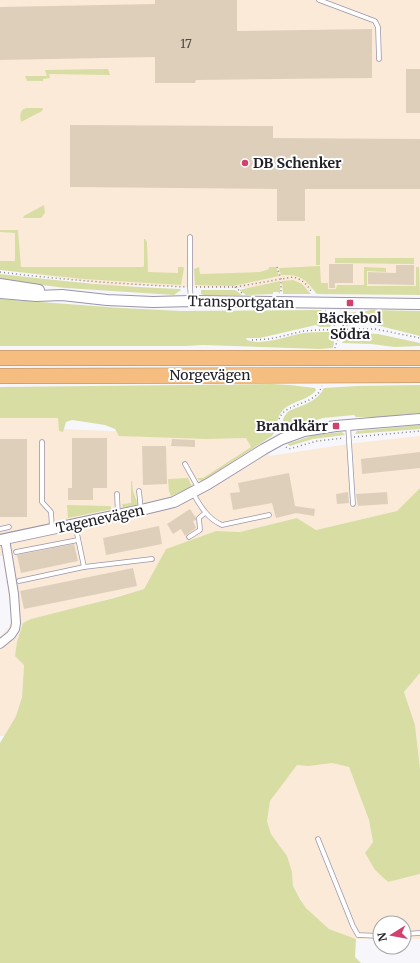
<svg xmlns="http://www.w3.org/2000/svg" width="420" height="963" viewBox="0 0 420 963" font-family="Merriweather,serif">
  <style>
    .industrial { fill: #fcead9 }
    .green { fill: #d8dda4 }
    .building { fill: #decfba }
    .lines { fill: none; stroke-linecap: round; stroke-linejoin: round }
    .service-casing { stroke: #9a95ac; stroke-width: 5.5 }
    .minor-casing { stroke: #9a95ac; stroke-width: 10 }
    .tertiary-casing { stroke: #9a95ac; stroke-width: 12 }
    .motorway-casing { stroke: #ac8662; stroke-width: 16 }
    .path { stroke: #84838a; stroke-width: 1.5; stroke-dasharray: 1 3; stroke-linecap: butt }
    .service { stroke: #fff; stroke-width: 4 }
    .minor { stroke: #fff; stroke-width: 8 }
    .tertiary { stroke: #fff; stroke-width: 10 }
    .motorway { stroke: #f6bd80; stroke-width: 15 }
    .poi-dot { fill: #d0426d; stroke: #fff; stroke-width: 1.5 }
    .labels { text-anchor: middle; stroke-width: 4; stroke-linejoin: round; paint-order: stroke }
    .number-label { font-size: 12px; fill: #514c4d }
    .poi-label { font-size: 14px; font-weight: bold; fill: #222129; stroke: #fff; text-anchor: start }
    .street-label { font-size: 14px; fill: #222129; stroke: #fff }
  </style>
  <rect width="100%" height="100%" fill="#f7f6fb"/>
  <g class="industrial">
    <polygon points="0,0 420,0 420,292 108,285 0,269"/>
    <polygon points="0,415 62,416 62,429 258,437 269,456 355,443 420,436 420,488 397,511 316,530 297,518 240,532 216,531 166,549 144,589 23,623 22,630 24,665 22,696 16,716 4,736 0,736 0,637 9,627 12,619 3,556 0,556"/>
    <polygon points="420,673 420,769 415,725 404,692"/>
    <polygon points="332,763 349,767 369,820 373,842 365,853 375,870 388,882 420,874 420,939 404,939 404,923 380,923 380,939 356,939 329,929 306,908 293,886 292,872 281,847 271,834 267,821 270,801 297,764 309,766"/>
  </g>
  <g class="green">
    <polygon points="108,69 110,75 49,74 50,78 43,79 43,81 27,81 25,76 47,76 45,70"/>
    <path d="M 26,108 L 42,108 L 43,109 L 42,111 L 21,122 C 20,116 19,110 26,108 Z"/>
    <polygon points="44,205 45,213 41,218 23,218 24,216"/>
    <polygon points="0,230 18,230 21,267 143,267 144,266 144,239 145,239 147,242 148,272 178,273 178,267 183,267 184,268 181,285 83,279 0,270 0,261 15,261 15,233 0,232"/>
    <rect x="316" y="236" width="4" height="29"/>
    <polygon points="335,258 414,258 414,264 335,263"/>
    <path d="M 320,266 L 321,283 L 328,283 L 328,289 L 336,289 L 337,285 L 364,285 L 364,267 L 386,268 L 386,272 L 367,271 L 367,286 L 416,286 L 416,267 L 419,267 L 420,295 L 317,294 C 305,279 301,274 281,275 L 279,268 Z"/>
    <polygon points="199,267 200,274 260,272 269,269 269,267 276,267 279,276 233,286 195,285 194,269"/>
    <path d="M 0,274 C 60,281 120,287 180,289 L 181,290 L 174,295 L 66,288 L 0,280 Z"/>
    <polygon points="293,280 302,284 311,294 283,294 282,281"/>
    <polygon points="280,281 280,294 278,292 273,292 273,294 246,295 239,290"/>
    <polygon points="201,290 235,290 242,295 204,295 201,294"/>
    <path d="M 0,299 L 121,308 L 181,311 L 321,310 L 331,325 L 330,327 L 320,327 L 316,325 L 260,338 L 246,338 L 247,340 C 263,346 287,336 304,333 C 312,332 321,332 330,332 L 333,334 L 334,342 L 333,348 L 320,349 L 203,345 L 185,346 L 0,346 Z"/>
    <polygon points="371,310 420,311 420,336 364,322 346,326 345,317 347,313 356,312 356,314 362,314 362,312"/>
    <polygon points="360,333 378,334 420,343 420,346 395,347 371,344 342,343 346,338"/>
    <path d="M 272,384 L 290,385 L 315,388 L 316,390 C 308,401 293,400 283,410 C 275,418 278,430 272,436 L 202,481 L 199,480 L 197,478 L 203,478 L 251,447 L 246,438 L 206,439 L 119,436 L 115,429 L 105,425 L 72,420 L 66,422 L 63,432 L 59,431 L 58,418 L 0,418 L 0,387 Z"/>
    <path d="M 420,385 L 420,413 L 383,417 L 356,417 L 354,415 L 323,418 L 284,430 C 281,422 283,416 289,411 C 303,405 317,402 324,388 L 357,386 Z"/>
    <polygon points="420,425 420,429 355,434 357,431"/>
    <polygon points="342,432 345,435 313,439 290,446 287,444 314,435"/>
    <polygon points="188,478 192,487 171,496 169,491 168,479"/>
    <polygon points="131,481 132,481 133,491 138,505 123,508 122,504 131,503"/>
    <polygon points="420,488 420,673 404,692 415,725 420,769 420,874 388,882 375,870 365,853 373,842 369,820 349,767 332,763 309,766 297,765 270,801 267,821 271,834 287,856 292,872 293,886 300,899 306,908 329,929 356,939 355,957 361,963 0,963 0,743 16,716 22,697 24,665 15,656 17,642 23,623 31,619 114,598 144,589 166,549 216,531 240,532 297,518 316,530 397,511"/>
    <polygon points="67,505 110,506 112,509 68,518"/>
  </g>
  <g class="building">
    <polygon points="155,0 237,0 237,31 372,29 372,78 196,80 195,83 155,83 155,57 0,60 0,7 155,4"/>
    <rect x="406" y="69" width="14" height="44"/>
    <polygon points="70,125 273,126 273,138 420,139 420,189 305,189 305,221 277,221 277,189 70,187"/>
    <polygon points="329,264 353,264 353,283 335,283 335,288 329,288"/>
    <polygon points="396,265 414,265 414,285 368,284 368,272 396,273"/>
    <polygon points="72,438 107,438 107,488 93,488 93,500 68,500 68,488 72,488"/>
    <rect x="0" y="439" width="27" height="78"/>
    <polygon points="172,439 195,440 195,447 171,446"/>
    <polygon points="142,446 166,446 167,484 143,485"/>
    <polygon points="420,452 420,468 362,474 361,459"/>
    <polygon points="289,473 295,506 315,509 314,516 296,513 276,518 272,503 233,510 230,493 240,492 238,483"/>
    <polygon points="348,492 349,503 337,504 336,494"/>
    <polygon points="387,492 388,504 358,506 356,494"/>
    <polygon points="190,509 196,518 196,520 193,521 196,528 185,536 181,529 173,534 167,524"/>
    <polygon points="159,526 162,544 106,555 103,538"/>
    <polygon points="74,544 78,561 21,573 17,555"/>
    <polygon points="133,568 137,586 24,609 20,591"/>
  </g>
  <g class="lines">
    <g class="service-casing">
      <g id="service">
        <polyline points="319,0 375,21 378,27 379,59"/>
        <polyline points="190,237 190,287 191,300"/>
        <polyline points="348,425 353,504"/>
        <polyline points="42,442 42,502 51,512 52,529"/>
        <polyline points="185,464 199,489"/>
        <polyline points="139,491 141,510"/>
        <path d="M 193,493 C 200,506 208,519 222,525 L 269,515"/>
        <polyline points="117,494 118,515"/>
        <polyline points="75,524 84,567"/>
        <polyline points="0,529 9,527"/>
        <polyline points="189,537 200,530 199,518 205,513"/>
        <polyline points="16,552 78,540"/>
        <polyline points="19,581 84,567 152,559"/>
        <polyline points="318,839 353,926 358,935 380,936"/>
        <polyline points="404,934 420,933"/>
      </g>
    </g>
    <g class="minor-casing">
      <polyline id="minor" points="0,644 11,635 15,629 16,623 14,594 5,539"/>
    </g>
    <g class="tertiary-casing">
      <g id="tertiary">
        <polyline points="0,284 39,290"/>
        <polyline points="0,293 36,296 62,295 107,300 153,302 191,301 420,304"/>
        <polyline points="0,540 141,510 174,502 208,484 264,449 282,439 304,431 336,426 420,419"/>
      </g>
    </g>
    <g class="motorway-casing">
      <g id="motorway">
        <polyline points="0,358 420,358"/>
        <polyline points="0,376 420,375"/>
      </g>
    </g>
    <g class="path">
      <polyline points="277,267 281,279 281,294"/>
      <path d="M 0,272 C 62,280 124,284 186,287"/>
      <path d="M 196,287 L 235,287 L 293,277 C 302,279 308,285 312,293"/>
      <polyline points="235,287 242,293"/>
      <path d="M 325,311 C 335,326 341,330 335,348"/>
      <polyline points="328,316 336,314 344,314"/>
      <polyline points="343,330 344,312"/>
      <polyline points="252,340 270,339 304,331 317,330 362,329 375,329 420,338"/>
      <path d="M 279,431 C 273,405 303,407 315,396 C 319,394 320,390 322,386"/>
      <polyline points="354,437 420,431"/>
      <polyline points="286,447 289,449 317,441 344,438"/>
    </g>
    <use href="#service" class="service"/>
    <use href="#minor" class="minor"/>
    <use href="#tertiary" class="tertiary"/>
    <use href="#motorway" class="motorway"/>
  </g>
  <g class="poi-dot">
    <circle cx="245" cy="163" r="4"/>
    <rect x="346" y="299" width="8" height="8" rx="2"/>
    <rect x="332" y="422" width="8" height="8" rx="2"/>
  </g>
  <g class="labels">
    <g class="number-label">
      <text x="186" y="48">17</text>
    </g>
    <g class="poi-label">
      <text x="253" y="168">DB Schenker</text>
      <text x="350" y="323" text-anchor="middle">Bäckebol<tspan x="350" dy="16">Södra</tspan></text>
      <text x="328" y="431" text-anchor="end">Brandkärr</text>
    </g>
    <g class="street-label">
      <text transform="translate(241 302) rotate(1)" y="5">Transportgatan</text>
      <text x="210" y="380">Norgevägen</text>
      <text transform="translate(100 519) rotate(-12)" y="5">Tagenevägen</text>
    </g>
  </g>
  <g transform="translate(392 935) rotate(259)"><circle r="19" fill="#ffffff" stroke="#a7a6a9"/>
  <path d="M0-3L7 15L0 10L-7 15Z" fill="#d0426d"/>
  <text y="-6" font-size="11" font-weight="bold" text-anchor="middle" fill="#222129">N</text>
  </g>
</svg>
